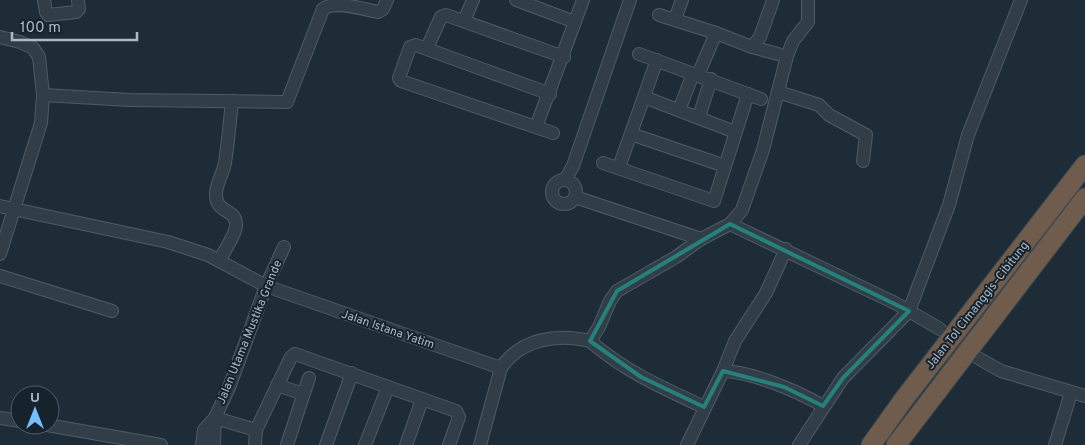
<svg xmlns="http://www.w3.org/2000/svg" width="1085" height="445" viewBox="0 0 1085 445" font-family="Overpass,sans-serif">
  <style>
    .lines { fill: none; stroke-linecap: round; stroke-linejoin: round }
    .minor-casing { stroke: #4e5c66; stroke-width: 14 }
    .highway-casing { stroke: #3b4952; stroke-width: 21 }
    .minor { stroke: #313e48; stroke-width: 12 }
    .highway { stroke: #6f5c4d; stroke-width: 19 }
    .marked { fill: none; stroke: #26807b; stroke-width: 4; stroke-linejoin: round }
    .labels { text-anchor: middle; stroke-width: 4; stroke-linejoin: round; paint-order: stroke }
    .street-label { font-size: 12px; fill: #aab9c5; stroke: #16222c }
  </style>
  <rect width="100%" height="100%" fill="#1d2c37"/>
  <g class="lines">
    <g class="minor-casing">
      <g id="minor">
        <polyline points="44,0 46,12 48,15 76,12 79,9 78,0"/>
        <polyline points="516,0 575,22"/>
        <polyline points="659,15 716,33 698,75"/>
        <polyline points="675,19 682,0"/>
        <polyline points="464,21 473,0"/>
        <polyline points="716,33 752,47 760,37 773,0"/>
        <polyline points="0,37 20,42 33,48 39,57 43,95 41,123 0,254"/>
        <polyline points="752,47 778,54"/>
        <polyline points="427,48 441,17 446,15 564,57"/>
        <polyline points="639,54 761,99"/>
        <polyline points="778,92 819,105 829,115 866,135 863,161"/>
        <polyline points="550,94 416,45 410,47 399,78 401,81 553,133"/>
        <path d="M 43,95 L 130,100 L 287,102 L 323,9 C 334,0 363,9 378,12 L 383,9 L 387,0"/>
        <polyline points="644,97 735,132"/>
        <polyline points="679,110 693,74"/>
        <polyline points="699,117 711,79"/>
        <polyline points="536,127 583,0"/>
        <polyline points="631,134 725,166"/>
        <polyline points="603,163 714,201 748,94"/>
        <polyline points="619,167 657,60"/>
        <polyline points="565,180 573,166 630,0"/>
        <circle cx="564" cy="192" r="12"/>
        <polyline points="575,197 701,239"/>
        <path d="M 0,206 L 168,242 L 208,255 L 266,286 L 501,368 C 520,339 557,333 590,341 L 599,327 L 610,301 L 617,291 L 676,257 L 701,239 L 730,224 L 742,210 L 763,150 L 787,56 L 793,41 L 808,22 L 808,0"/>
        <polyline points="730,224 895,303 940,329"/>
        <path d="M 219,261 C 224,251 235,236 236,226 C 237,207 215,215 216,193 C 217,182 223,173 225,163 C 228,142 230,121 232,101"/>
        <polyline points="0,276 112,311"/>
        <path d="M 590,341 C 624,371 663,388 704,407"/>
        <polyline points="978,358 1001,371 1085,396"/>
        <polyline points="723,371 735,341 766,293 786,249"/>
        <polyline points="277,385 303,394"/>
        <polyline points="0,418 20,421"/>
        <polyline points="215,418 256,430"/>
        <polyline points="47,425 161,445"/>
        <polyline points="202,445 204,430 215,418 230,385 266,286 284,247"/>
        <polyline points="214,445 215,418"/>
        <polyline points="255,445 256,430 291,357 295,354 456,411 459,417 449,445"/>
        <polyline points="287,445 309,378"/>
        <polyline points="326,445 352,373"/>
        <polyline points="365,445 388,387"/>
        <polyline points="406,445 422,400"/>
        <polyline points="480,445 501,368"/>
        <path d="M 687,445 L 723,371 C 753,372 797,391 823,406"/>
        <polyline points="799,445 843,378 909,311 949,205 968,135 1021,0"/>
        <polyline points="1055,445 1071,393"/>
      </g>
    </g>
    <g class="highway-casing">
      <g id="highway">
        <polyline points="871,445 904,399 1085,165"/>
        <polyline points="896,445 1085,198"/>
      </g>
    </g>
    <use href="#minor" class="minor"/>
    <use href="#highway" class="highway"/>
  </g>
  <path class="marked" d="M 730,224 L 909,311 L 843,378 L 823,406 L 784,387 L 723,371 L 704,407 L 641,377 L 590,341 L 617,291 Z"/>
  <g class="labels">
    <g class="street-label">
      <text transform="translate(977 305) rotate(-52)" y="4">Jalan Tol Cimanggis–Cibitung</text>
      <text transform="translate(388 329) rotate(19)" y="4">Jalan Istana Yatim</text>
      <text transform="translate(249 332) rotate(-68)" y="4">Jalan Utama Mustika Grande</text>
    </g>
  </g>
  <g transform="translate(35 410)"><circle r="24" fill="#16222c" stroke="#515e69"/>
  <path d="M0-4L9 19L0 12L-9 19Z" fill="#75bfff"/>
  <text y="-8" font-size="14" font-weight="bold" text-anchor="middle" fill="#aab9c5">U</text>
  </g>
  <path d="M12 32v8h125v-8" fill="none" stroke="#aab9c5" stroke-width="2.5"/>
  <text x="20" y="32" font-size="15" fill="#aab9c5" stroke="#16222c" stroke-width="4" paint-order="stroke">100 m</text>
</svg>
